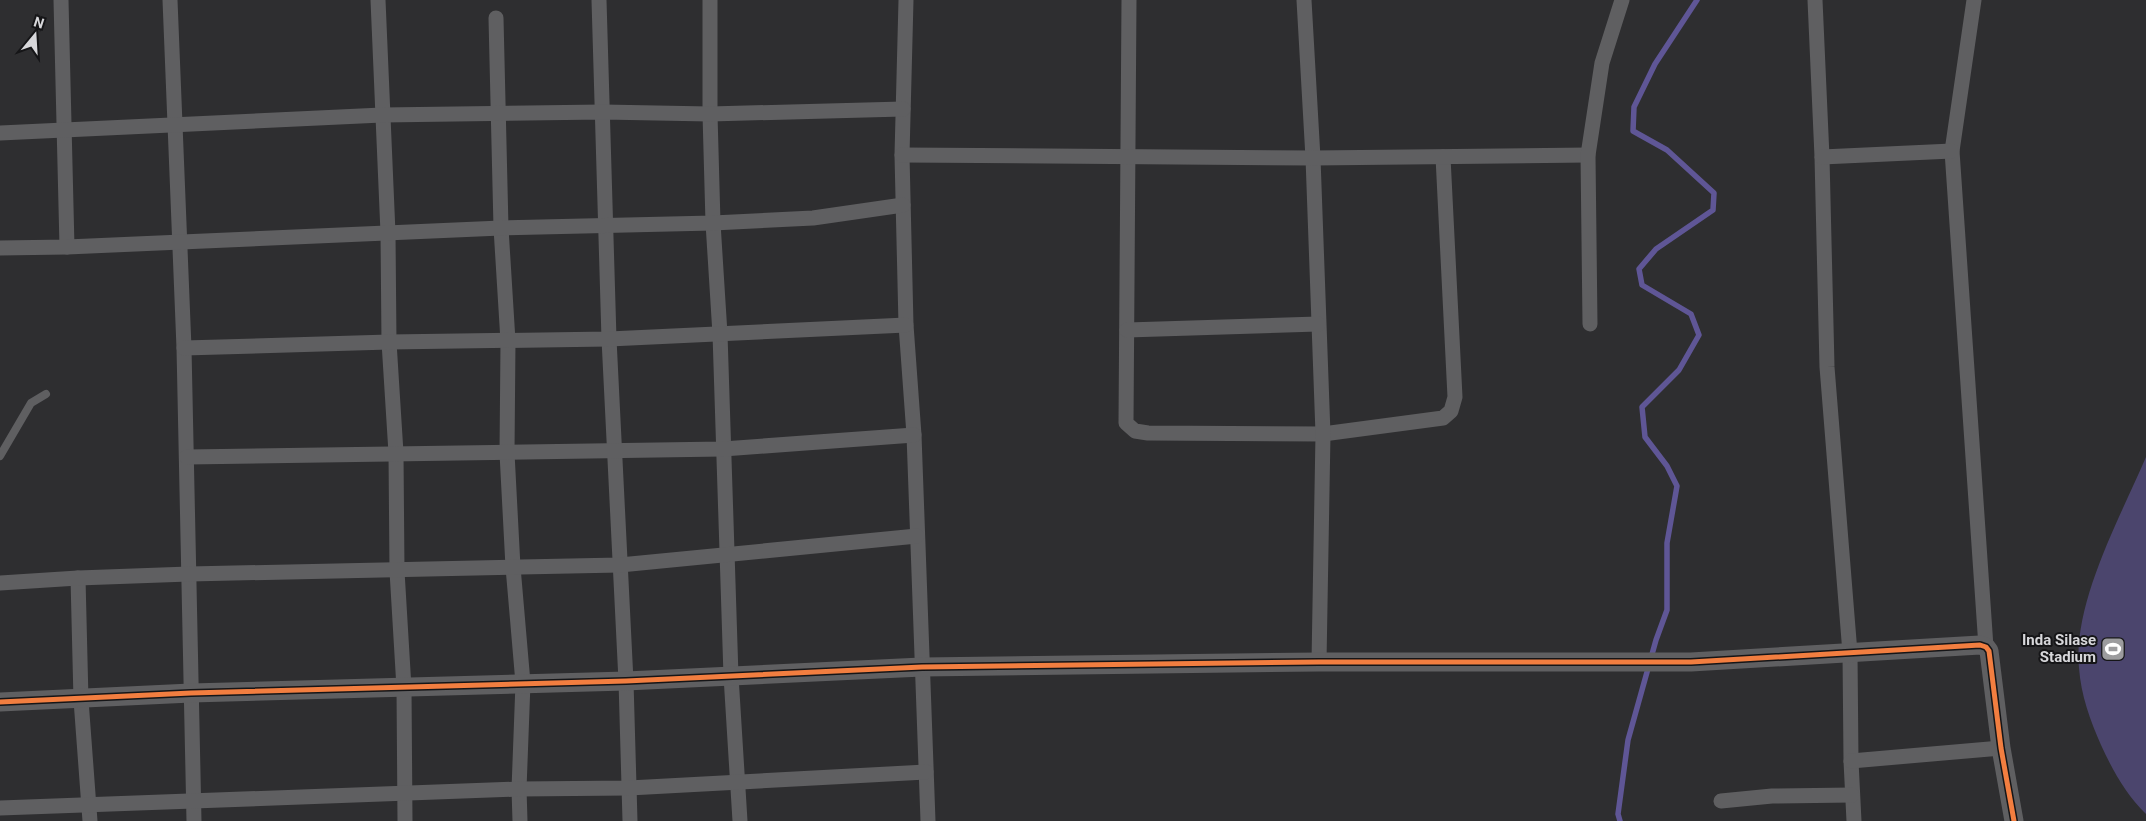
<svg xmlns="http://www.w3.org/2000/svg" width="2146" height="821" viewBox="0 0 2146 821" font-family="Roboto,sans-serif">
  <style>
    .green { fill: #4b456d }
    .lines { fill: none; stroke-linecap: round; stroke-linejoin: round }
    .stream { stroke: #5f5696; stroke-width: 5.5 }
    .service { stroke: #5f5f61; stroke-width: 8 }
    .minor { stroke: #5f5f61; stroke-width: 15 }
    .tertiary { stroke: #5f5f61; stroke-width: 19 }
    .cycleway-casing { stroke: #151517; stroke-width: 8 }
    .cycleway { stroke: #f27e40; stroke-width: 5 }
    .labels { text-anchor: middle; stroke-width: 4; stroke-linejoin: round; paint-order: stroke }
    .poi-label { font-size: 15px; font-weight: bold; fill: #d7d7da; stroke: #151517; text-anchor: end }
  </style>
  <rect width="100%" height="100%" fill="#2e2e30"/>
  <path class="green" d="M 2146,457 L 2146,814 C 2126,795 2112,769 2101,745 C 2090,720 2081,695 2079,668 C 2073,602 2120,518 2146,457 Z"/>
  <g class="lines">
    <polyline class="stream" points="1620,821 1618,814 1628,740 1656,640 1667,610 1667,543 1677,486 1667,466 1645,437 1642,407 1679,370 1699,335 1691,314 1642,285 1639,269 1656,249 1713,210 1714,193 1667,150 1633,131 1634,107 1655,64 1697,0"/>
    <polyline class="service" points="0,456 31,403 46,394"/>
    <g class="minor">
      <polyline points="61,0 67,247"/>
      <polyline points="170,0 184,348 194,821"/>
      <polyline points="378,0 388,233 389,342 396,453 397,571 404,688 405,821"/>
      <polyline points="599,0 609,339 626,681 630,821"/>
      <polyline points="710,0 710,114 713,223 720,334 731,676 740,821"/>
      <polyline points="906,0 902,155 906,325 914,435 928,821"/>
      <polyline points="1129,0 1126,423 1135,431 1148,433 1323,434 1443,418 1451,411 1455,397 1443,157"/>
      <polyline points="1304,0 1313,158 1323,434 1319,662"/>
      <polyline points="1815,0 1822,157 1827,367 1850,653 1851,761 1854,821"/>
      <polyline points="1974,0 1952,151 1986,647"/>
      <polyline points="496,18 501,228 508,341 507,453 513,567 523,683 519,789 520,821"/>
      <polyline points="0,133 382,115 603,112 710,114 903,109"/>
      <polyline points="902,155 1313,158 1588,155"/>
      <polyline points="1822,157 1952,151"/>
      <polyline points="0,248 67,247 501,228 713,223 813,218 903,205"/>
      <polyline points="1590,324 1588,155 1602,63 1622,0"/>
      <polyline points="1127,330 1318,324"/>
      <polyline points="184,348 389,342 609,339 906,325"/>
      <polyline points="187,457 723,449 914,435"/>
      <polyline points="78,578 81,700 90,821"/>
      <polyline points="0,583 78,578 189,574 620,565 917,536"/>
      <polyline points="1851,761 2001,748"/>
      <polyline points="1721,801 1772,796 1852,795"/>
      <polyline points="0,808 519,789 629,788 926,772"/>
    </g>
    <polyline class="tertiary" points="0,702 191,693 626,681 922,667 1319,662 1691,662 1980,645 1986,647 1989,651 2001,748 2014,821"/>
    <g class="cycleway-casing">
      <polyline id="cycleway" points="0,702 191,693 626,681 922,667 1319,662 1691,662 1980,645 1986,647 1989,651 2001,748 2014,821"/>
    </g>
    <use href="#cycleway" class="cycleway"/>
  </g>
  <defs>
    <g id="stadium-square" transform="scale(1.25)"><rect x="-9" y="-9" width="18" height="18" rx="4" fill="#9c9c9e" stroke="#151517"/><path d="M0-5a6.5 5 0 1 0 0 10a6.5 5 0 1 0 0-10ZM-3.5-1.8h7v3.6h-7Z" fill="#fff"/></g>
  </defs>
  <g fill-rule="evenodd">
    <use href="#stadium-square" x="2113" y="649"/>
  </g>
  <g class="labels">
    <g class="poi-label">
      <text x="2096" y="645">Inda Silase<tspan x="2096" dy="17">Stadium</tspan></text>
    </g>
  </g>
  <g transform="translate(35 35) rotate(18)" stroke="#151517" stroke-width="4" paint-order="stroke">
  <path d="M0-4L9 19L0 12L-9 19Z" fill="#d7d7da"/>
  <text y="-8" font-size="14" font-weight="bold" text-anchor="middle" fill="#d7d7da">N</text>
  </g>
</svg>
